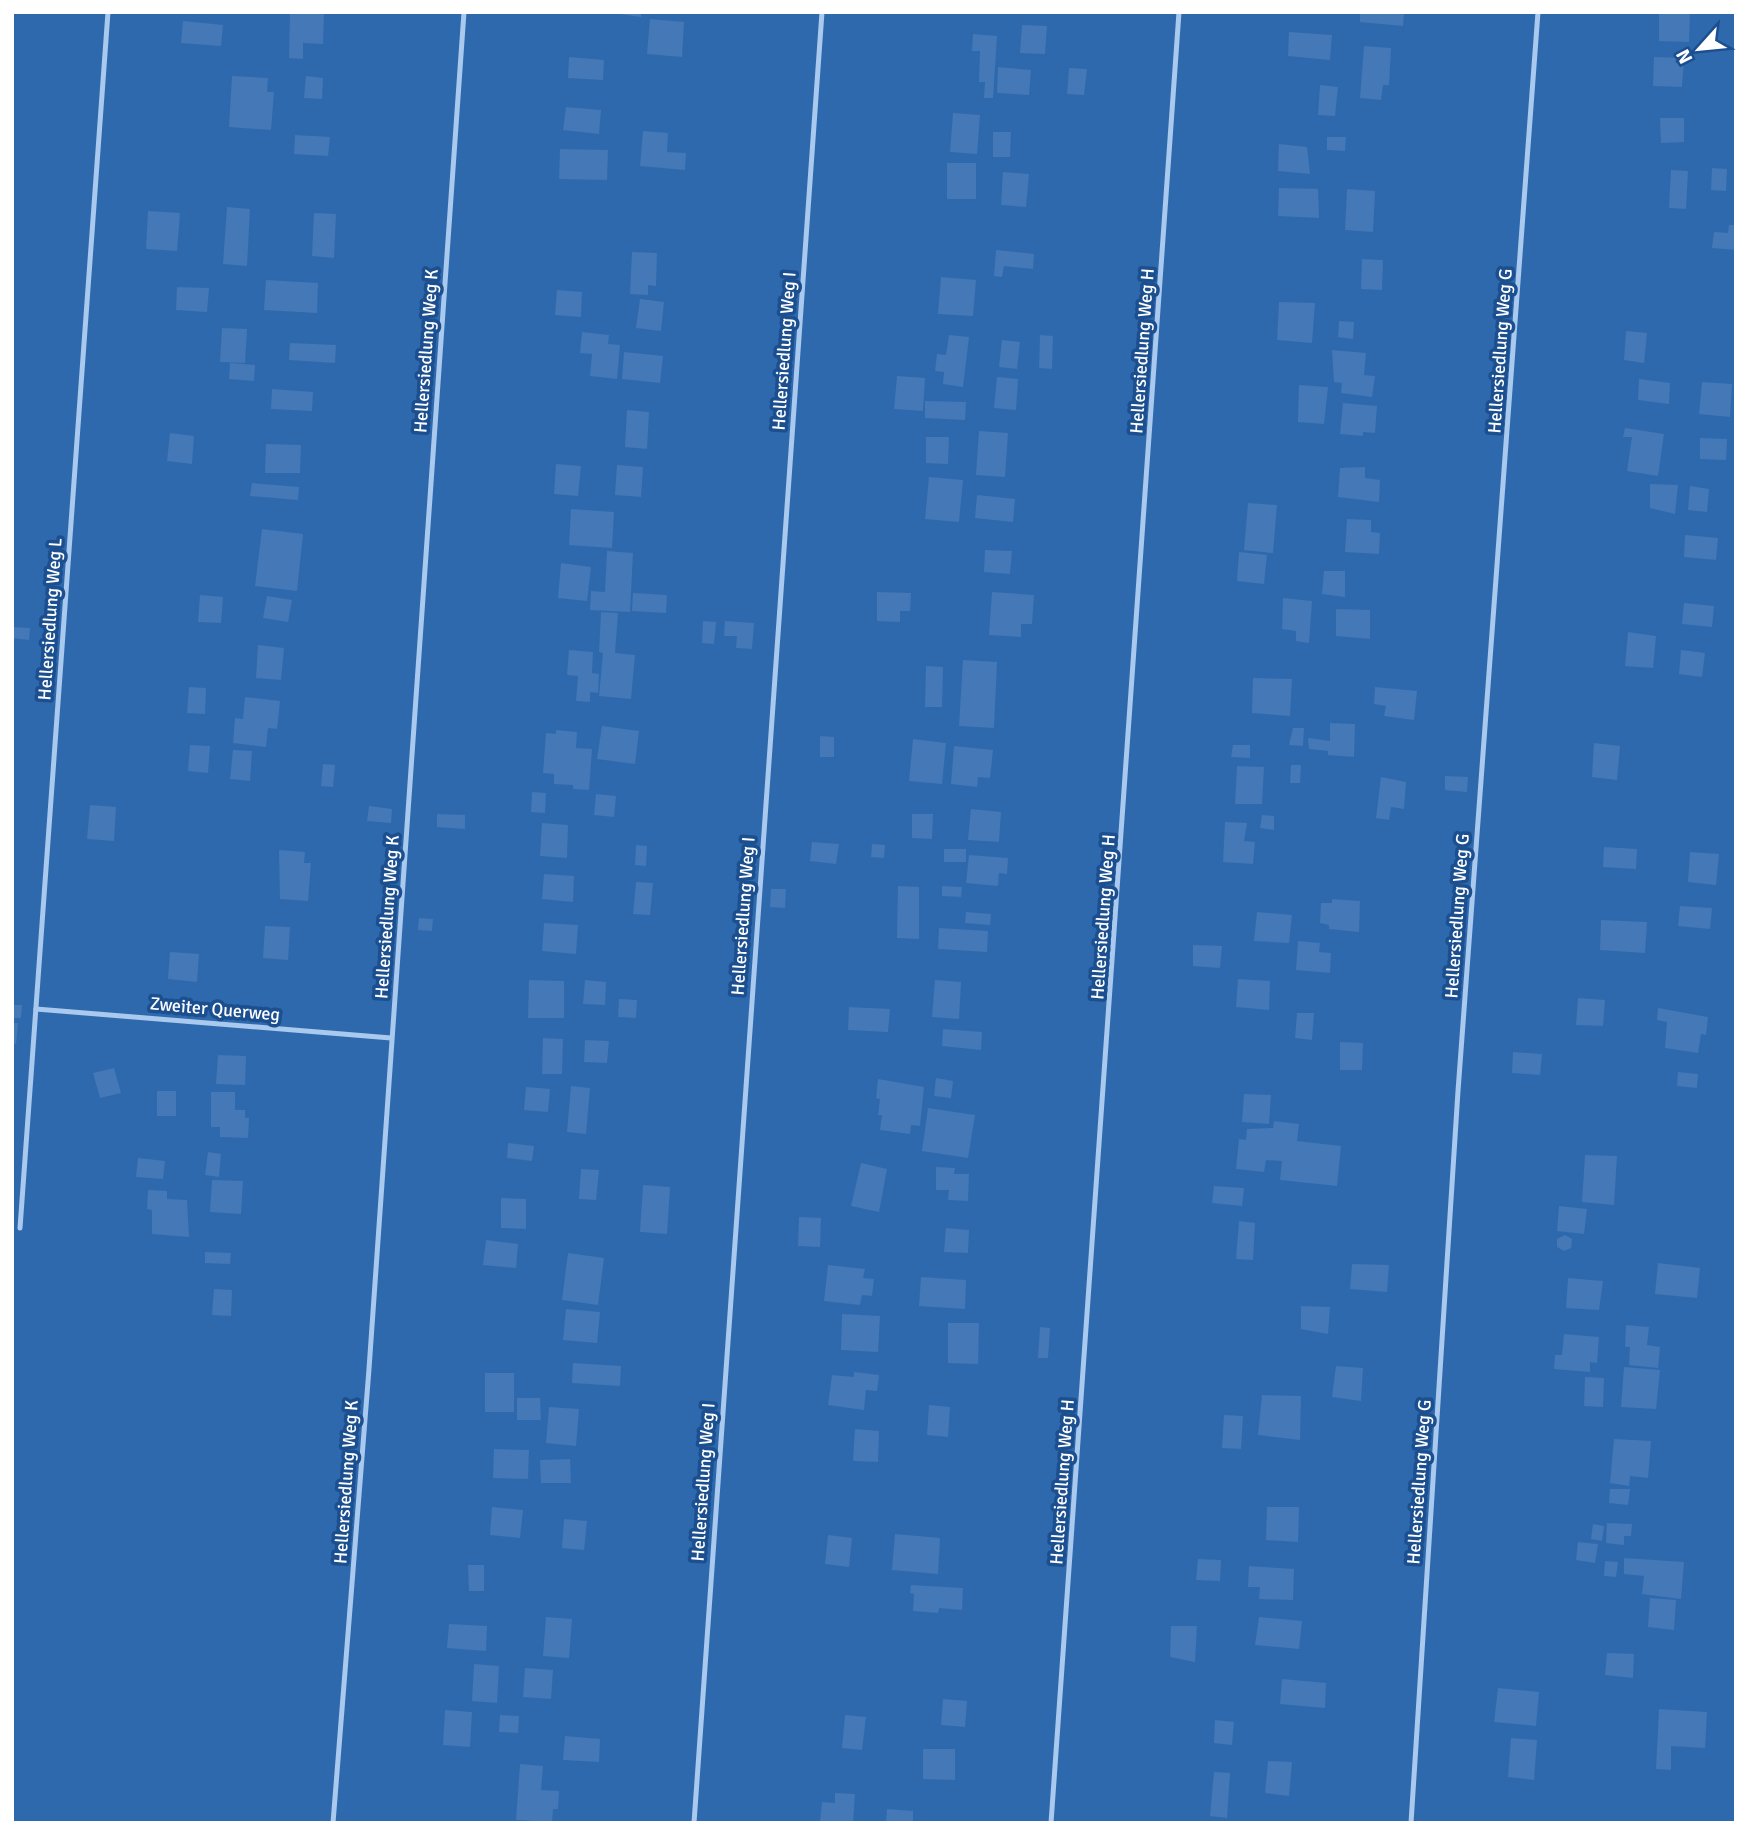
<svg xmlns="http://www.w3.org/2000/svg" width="1748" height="1835" viewBox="0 0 1748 1835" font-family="Signika,sans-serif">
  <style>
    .green { fill: #2e69ad }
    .building { fill: #4478b7 }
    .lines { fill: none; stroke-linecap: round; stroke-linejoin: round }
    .service { stroke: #a9c9ee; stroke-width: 5 }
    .labels { text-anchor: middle; stroke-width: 7; stroke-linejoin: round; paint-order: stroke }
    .street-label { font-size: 18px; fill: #fff; stroke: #1b4f8f }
  </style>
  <rect width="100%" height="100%" fill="#1b4f8f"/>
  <rect class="green" x="12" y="12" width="1724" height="1811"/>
  <g class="building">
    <polygon points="290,12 324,12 323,44 303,43 303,59 289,58"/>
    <polygon points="606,12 641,12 641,17"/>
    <polygon points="1360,12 1404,12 1403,26 1360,22"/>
    <polygon points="1659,12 1690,12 1689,42 1659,41"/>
    <polygon points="650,19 684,22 682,57 647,54"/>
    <polygon points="183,21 223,25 221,46 181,43"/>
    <polygon points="1022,25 1047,26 1045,54 1020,53"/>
    <polygon points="1289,32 1332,35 1330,60 1288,56"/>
    <polygon points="973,34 997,36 993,98 984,98 985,82 979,82 980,51 972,51"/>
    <polygon points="1364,46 1391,48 1389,85 1383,85 1381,100 1360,98"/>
    <polygon points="569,57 604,60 603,80 568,78"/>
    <polygon points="1654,57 1684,58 1682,87 1653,86"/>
    <polygon points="998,67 1031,70 1029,95 997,93"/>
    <polygon points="1069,68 1087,69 1084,95 1067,94"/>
    <polygon points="232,76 268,78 267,92 274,92 271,130 229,127"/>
    <polygon points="306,76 323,78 322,99 304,98"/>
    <polygon points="1320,85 1338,87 1335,116 1318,115"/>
    <polygon points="566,107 601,110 599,134 563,130"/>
    <polygon points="953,113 980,115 977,154 950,152"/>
    <polygon points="1660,118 1684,118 1684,142 1661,143"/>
    <polygon points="643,131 668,133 667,152 686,153 685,170 640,166"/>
    <polygon points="993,132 1011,132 1010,157 993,157"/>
    <polygon points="295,135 330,137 328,156 294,154"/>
    <polygon points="1327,137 1346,137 1345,151 1327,150"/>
    <polygon points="1279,144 1307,147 1310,174 1278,171"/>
    <polygon points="560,149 608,150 607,180 559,179"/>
    <rect x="947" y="163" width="29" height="36"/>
    <polygon points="1712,168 1727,169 1726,191 1711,190"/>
    <polygon points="1671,170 1688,171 1686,209 1669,208"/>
    <polygon points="1003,172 1029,174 1026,207 1001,205"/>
    <polygon points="1279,188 1318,189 1319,218 1278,216"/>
    <polygon points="1347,189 1375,191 1373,232 1345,230"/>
    <polygon points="227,207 250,209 247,266 223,264"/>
    <polygon points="148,211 180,213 177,251 146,249"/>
    <polygon points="314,213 336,214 334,258 312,256"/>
    <polygon points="1729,225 1736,225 1736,250 1712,248 1714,232 1728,233"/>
    <polygon points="996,250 1034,254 1033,269 1004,266 1002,277 994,276"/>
    <polygon points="632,252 657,253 656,286 648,285 648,295 630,294"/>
    <polygon points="1362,259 1383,260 1382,290 1361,289"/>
    <polygon points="941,277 976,280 973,316 938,314"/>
    <polygon points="266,280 318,283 317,313 264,310"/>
    <polygon points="177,287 209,288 207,312 176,310"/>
    <polygon points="557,290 582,292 581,317 555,315"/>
    <polygon points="640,299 664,302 661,331 636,328"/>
    <polygon points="1279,302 1315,303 1312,343 1277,340"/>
    <polygon points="1339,321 1354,322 1353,339 1338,337"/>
    <polygon points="222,328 247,329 245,363 220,362"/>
    <polygon points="1626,331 1647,333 1644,363 1624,360"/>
    <polygon points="582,332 609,335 608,344 620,345 617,379 590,376 592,354 580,353"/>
    <polygon points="949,335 969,337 963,387 943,384 944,372 935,371 937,354 946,355"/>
    <polygon points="1040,335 1053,336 1052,369 1039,368"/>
    <polygon points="1002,340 1020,342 1017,369 999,367"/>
    <polygon points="290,343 336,345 335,363 289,360"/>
    <polygon points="1332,350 1366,353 1364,375 1375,376 1372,397 1341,393 1342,383 1334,382"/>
    <polygon points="624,352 663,356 660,383 622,379"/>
    <polygon points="230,363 255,365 254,381 229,379"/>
    <polygon points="897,376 925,378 923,411 894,409"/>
    <polygon points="997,377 1018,379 1016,410 994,408"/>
    <polygon points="1639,379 1670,383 1669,404 1638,400"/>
    <polygon points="1702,382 1732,384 1730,417 1699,414"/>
    <polygon points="1299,385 1328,387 1324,424 1298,422"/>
    <polygon points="272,389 313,392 312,411 271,409"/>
    <polygon points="925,401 966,402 965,420 925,418"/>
    <polygon points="1343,403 1377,406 1375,433 1363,432 1363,436 1340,434"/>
    <polygon points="627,410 649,412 647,449 625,447"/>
    <polygon points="1625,428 1664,434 1658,476 1627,471 1632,437 1623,437"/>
    <polygon points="979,431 1008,433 1005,477 976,475"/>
    <polygon points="170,433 194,436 192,464 167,461"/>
    <polygon points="926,437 949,437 948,464 926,463"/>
    <polygon points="1700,438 1727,439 1726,460 1700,459"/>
    <polygon points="266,444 301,445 300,473 265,473"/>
    <polygon points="556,464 581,466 578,496 554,494"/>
    <polygon points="617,465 643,467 641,497 615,495"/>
    <polygon points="1365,467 1365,478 1380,480 1379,502 1338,497 1340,468"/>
    <polygon points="929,477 963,480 959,522 925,519"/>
    <polygon points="252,483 299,487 298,500 250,496"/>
    <polygon points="1650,484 1678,485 1675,514 1650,508"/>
    <polygon points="1690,486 1709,489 1707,512 1688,510"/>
    <polygon points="977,495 1015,499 1013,522 975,518"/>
    <polygon points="1248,503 1277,505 1273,553 1244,550"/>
    <polygon points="571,509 614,512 612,548 569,545"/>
    <polygon points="1347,519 1371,520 1371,532 1380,533 1379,554 1345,552"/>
    <polygon points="262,529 303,534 297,591 255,586"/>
    <polygon points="1685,535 1718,538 1716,560 1684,557"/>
    <polygon points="985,550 1012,551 1010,574 984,572"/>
    <polygon points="607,551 633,553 630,612 590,610 591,591 605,592"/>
    <polygon points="1239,552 1267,555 1264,584 1237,581"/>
    <polygon points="561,563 591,567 587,601 558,598"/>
    <polygon points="1324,571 1345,571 1345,597 1322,594"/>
    <polygon points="877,592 911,593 910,611 900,611 900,622 877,621"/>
    <polygon points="992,592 1034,595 1032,624 1021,624 1021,637 989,635"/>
    <polygon points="633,593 667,595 666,613 632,611"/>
    <polygon points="200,595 223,597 221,623 198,622"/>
    <polygon points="267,596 292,600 288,622 263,618"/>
    <polygon points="1283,598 1312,601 1309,643 1296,641 1296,631 1282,629"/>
    <polygon points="1684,603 1714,606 1712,627 1682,624"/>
    <polygon points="1336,609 1370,610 1370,639 1336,636"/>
    <polygon points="601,612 618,613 615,653 635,655 631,699 599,696 603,653 599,652"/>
    <polygon points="703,621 716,622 714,644 702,643"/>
    <polygon points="725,621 754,623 752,649 736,648 737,636 724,636"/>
    <polygon points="13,627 30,628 29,640 12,638"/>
    <polygon points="1628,632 1656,636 1653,668 1625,666"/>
    <polygon points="258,645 284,648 281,680 256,678"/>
    <polygon points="569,650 593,652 592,673 599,674 598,693 590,692 590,702 576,701 578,676 567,675"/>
    <polygon points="1681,650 1705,653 1702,677 1679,674"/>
    <polygon points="963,660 997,662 994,728 959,726"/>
    <polygon points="926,666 943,667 942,707 925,707"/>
    <polygon points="1253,678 1292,679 1290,716 1252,713"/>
    <polygon points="189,687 206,688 205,714 187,713"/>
    <polygon points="1375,687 1417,691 1414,720 1384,716 1386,706 1374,704"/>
    <polygon points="245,697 280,701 277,729 268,728 266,747 233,743 235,718 243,719"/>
    <polygon points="1330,723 1355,724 1354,757 1328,755 1328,751 1309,749 1308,738 1330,741"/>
    <polygon points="602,726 639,731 635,764 597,759"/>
    <polygon points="1293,728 1304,728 1303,746 1289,745"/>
    <polygon points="556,730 577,732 576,748 592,749 589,790 573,789 573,785 554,784 554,774 543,773 546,733 556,734"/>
    <polygon points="820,736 834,737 834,757 820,757"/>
    <polygon points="913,739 946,743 942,784 909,781"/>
    <polygon points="1594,743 1620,746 1617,780 1592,777"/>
    <polygon points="190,745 210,746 208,773 188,771"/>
    <polygon points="1233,745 1250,745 1250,758 1231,757"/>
    <polygon points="954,746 993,750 990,778 978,777 977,787 951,784"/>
    <polygon points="233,750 252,751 250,781 230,779"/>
    <polygon points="323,764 335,765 333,787 321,786"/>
    <polygon points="1291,765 1301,765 1300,783 1290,783"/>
    <polygon points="1237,766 1264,767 1262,804 1235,804"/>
    <polygon points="1445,776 1468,777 1467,792 1445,790"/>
    <polygon points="1381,777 1406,782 1404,809 1391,807 1389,820 1376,818"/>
    <polygon points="532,792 546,793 545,813 531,812"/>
    <polygon points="596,794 616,796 614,817 594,815"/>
    <polygon points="90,805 116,807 114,841 87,839"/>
    <polygon points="369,806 392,809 391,823 367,821"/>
    <polygon points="971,809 1001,812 999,842 968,840"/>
    <polygon points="437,814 465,815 465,829 437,827"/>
    <polygon points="912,814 933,814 932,839 912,838"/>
    <polygon points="1262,815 1274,816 1274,830 1260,828"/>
    <polygon points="1225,822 1247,823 1244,841 1255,842 1253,864 1223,862"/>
    <polygon points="542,823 568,825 567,858 540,856"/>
    <polygon points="812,842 839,844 836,864 810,861"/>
    <polygon points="872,844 885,845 884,858 871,857"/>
    <polygon points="636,845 647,846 646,866 635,865"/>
    <polygon points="1604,847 1637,849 1636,869 1603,867"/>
    <rect x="944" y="849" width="22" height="13"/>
    <polygon points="279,850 305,852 304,863 311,863 308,901 280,899"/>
    <polygon points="1690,852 1719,854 1716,885 1688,882"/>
    <polygon points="969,855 1008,858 1007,874 999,873 998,886 966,883"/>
    <polygon points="544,874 574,876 573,902 542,899"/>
    <polygon points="636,882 653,883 650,915 633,914"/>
    <polygon points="898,886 919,887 919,939 897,938"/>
    <polygon points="942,886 962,887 961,897 942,896"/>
    <polygon points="771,889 786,889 785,908 770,907"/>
    <polygon points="1332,899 1360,901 1359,932 1329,929 1329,925 1320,923 1321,903 1332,903"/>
    <polygon points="1680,906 1712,908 1710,929 1678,926"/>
    <polygon points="966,912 991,914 990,925 965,923"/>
    <polygon points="1257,912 1292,915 1289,943 1254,941"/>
    <polygon points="419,918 433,919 432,931 418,930"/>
    <polygon points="1601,920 1647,922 1645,953 1600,950"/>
    <polygon points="544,923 578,925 576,954 542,951"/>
    <polygon points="265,926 290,927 288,960 263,958"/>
    <polygon points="939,928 988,931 987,952 938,949"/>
    <polygon points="1298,941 1320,943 1319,952 1331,953 1330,973 1296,970"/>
    <polygon points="1193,945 1222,946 1220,968 1193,966"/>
    <polygon points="170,952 199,954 197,982 168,979"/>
    <polygon points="1238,979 1270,981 1269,1010 1236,1007"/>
    <polygon points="529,980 564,981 564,1018 528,1018"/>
    <polygon points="585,980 606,982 605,1005 583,1004"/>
    <polygon points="935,980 961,982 959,1019 932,1017"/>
    <polygon points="1578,998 1605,1000 1603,1026 1576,1025"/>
    <polygon points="619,999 637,1000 636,1018 618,1017"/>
    <polygon points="12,1005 22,1005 21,1018 12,1018"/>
    <polygon points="849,1007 890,1009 888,1032 848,1030"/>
    <polygon points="1658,1008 1708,1017 1706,1035 1701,1034 1698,1053 1665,1048 1667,1022 1657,1020"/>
    <polygon points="1297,1013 1314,1013 1312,1040 1295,1038"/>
    <polygon points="12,1023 18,1023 16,1044 12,1043"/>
    <polygon points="943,1029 982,1032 981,1050 942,1046"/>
    <polygon points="543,1038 563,1039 562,1074 542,1074"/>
    <polygon points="585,1040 609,1041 607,1063 584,1062"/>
    <polygon points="1340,1042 1363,1043 1362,1070 1340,1070"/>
    <polygon points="1513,1052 1542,1054 1540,1075 1512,1073"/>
    <polygon points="218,1055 246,1056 245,1085 216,1084"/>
    <polygon points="114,1068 121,1093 100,1098 93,1073"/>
    <polygon points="1678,1072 1698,1074 1697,1088 1677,1086"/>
    <polygon points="936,1078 953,1081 951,1098 934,1096"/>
    <polygon points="878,1079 924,1087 920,1126 911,1125 910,1134 880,1130 882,1115 878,1115 880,1099 876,1098"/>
    <polygon points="571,1086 590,1088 586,1134 567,1132"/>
    <polygon points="526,1087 550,1089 548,1112 524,1110"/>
    <rect x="157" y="1091" width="19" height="25"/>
    <polygon points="211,1092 235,1092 235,1110 245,1110 245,1118 249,1118 248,1138 220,1137 220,1127 211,1127"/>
    <polygon points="1244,1094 1271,1095 1269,1124 1242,1122"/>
    <polygon points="928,1108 975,1115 968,1158 922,1151"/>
    <polygon points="1274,1121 1299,1124 1297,1141 1341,1146 1337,1186 1280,1180 1282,1161 1266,1160 1264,1172 1236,1169 1239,1139 1246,1140 1247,1129 1273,1128"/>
    <polygon points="508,1143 534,1146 532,1161 507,1158"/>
    <polygon points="208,1152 221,1154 219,1177 205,1175"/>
    <polygon points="1585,1155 1617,1156 1614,1205 1582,1202"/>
    <polygon points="138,1158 165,1161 163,1179 136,1177"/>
    <polygon points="861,1163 887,1169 879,1212 851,1206"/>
    <polygon points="936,1167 955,1168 954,1174 969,1174 968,1201 948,1200 949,1190 936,1190"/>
    <polygon points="581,1169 599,1170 596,1200 579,1199"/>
    <polygon points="212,1180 243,1181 241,1214 210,1212"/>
    <polygon points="643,1185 670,1187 667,1234 640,1232"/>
    <polygon points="1214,1186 1244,1188 1242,1206 1212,1203"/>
    <polygon points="148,1190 167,1191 167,1199 187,1200 189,1237 152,1234 152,1210 147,1209"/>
    <polygon points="501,1198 526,1199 526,1229 501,1228"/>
    <polygon points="1559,1206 1587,1209 1584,1234 1557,1231"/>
    <polygon points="799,1217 821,1218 820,1247 798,1246"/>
    <polygon points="1239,1221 1255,1223 1253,1260 1236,1259"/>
    <polygon points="946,1228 969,1230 968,1253 944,1252"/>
    <polygon points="1565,1235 1572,1239 1571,1248 1564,1251 1557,1247 1557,1239"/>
    <polygon points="486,1240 518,1244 516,1268 483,1265"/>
    <polygon points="205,1252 231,1253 230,1264 205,1263"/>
    <polygon points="568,1253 604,1258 598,1305 562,1300"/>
    <polygon points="1658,1263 1700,1268 1697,1298 1655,1294"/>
    <polygon points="1352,1264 1389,1265 1387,1292 1350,1289"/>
    <polygon points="828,1265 865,1269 863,1278 874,1279 872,1296 862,1295 860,1305 824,1301"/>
    <polygon points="921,1277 966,1280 965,1309 919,1306"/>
    <polygon points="1568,1278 1603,1281 1599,1310 1566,1308"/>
    <polygon points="214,1289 232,1290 231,1316 212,1315"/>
    <polygon points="1301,1306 1330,1307 1328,1334 1301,1329"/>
    <polygon points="566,1309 600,1312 597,1343 563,1340"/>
    <polygon points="842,1314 880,1316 878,1352 841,1350"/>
    <polygon points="948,1323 979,1323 978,1364 948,1363"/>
    <polygon points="1626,1325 1649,1327 1647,1345 1660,1347 1658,1368 1629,1365 1630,1347 1625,1347"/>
    <polygon points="1040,1327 1050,1328 1048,1358 1038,1358"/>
    <polygon points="1564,1334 1599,1337 1597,1363 1590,1362 1590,1372 1554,1369 1555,1355 1562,1355"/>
    <polygon points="573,1363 621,1366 620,1386 572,1383"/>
    <polygon points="1336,1366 1363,1368 1361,1401 1332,1397"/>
    <polygon points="1624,1367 1660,1370 1656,1409 1621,1407"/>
    <polygon points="854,1372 879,1375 877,1391 866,1390 864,1410 828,1405 832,1375 854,1377"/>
    <rect x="485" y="1373" width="29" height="39"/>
    <polygon points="1585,1377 1604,1378 1603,1407 1584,1406"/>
    <polygon points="1262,1395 1301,1396 1300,1440 1258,1435"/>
    <polygon points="517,1398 540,1398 541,1420 517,1420"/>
    <polygon points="929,1405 950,1407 948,1437 927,1435"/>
    <polygon points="549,1407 579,1409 576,1446 546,1443"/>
    <polygon points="1224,1415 1243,1416 1241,1449 1222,1448"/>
    <polygon points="855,1429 879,1431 878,1462 853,1461"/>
    <polygon points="1614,1439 1651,1441 1648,1478 1630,1476 1629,1486 1610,1483"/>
    <polygon points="494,1449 529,1450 528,1479 493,1478"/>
    <polygon points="570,1459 571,1483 541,1483 540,1460"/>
    <polygon points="1610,1489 1630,1489 1628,1505 1609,1503"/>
    <polygon points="492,1507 523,1510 520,1538 490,1535"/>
    <polygon points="1267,1507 1299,1507 1298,1542 1266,1540"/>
    <polygon points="564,1519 587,1521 584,1550 562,1548"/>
    <polygon points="1607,1523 1632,1524 1631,1536 1624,1536 1624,1545 1606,1543"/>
    <polygon points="1593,1524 1604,1526 1602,1541 1591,1539"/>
    <polygon points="895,1534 940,1538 938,1574 892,1570"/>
    <polygon points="828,1535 852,1538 849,1567 825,1564"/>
    <polygon points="1578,1542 1598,1544 1595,1563 1576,1560"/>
    <polygon points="1624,1558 1684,1562 1681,1599 1642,1594 1644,1576 1624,1574"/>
    <polygon points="1198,1559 1221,1560 1220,1581 1196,1580"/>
    <polygon points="1605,1561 1618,1562 1616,1577 1604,1576"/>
    <polygon points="468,1565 484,1565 484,1591 469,1591"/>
    <polygon points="1249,1566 1294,1569 1293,1600 1259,1599 1260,1587 1248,1587"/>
    <polygon points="911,1585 963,1588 962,1610 939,1608 938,1613 913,1611 914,1594 910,1593"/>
    <polygon points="1650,1598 1676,1600 1674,1630 1648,1627"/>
    <polygon points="546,1617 572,1619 569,1658 543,1656"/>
    <polygon points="1259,1617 1302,1621 1299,1649 1255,1645"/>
    <polygon points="449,1624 487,1626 486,1651 447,1648"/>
    <polygon points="1171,1626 1197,1626 1195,1662 1170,1657"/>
    <polygon points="1607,1653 1634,1654 1633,1678 1605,1675"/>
    <polygon points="474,1664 499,1666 497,1703 472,1701"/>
    <polygon points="525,1668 553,1670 551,1699 523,1697"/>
    <polygon points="1282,1679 1326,1683 1325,1708 1280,1704"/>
    <polygon points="1498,1688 1539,1692 1536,1726 1494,1722"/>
    <polygon points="943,1699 967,1701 965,1727 941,1725"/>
    <polygon points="1659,1709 1707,1712 1705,1748 1671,1746 1671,1770 1656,1769"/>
    <polygon points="445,1710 472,1712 470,1747 443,1745"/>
    <polygon points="500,1715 519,1716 518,1733 499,1732"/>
    <polygon points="845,1715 866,1717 862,1750 842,1748"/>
    <polygon points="1215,1720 1234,1722 1232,1745 1214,1743"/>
    <polygon points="565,1736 600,1739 599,1762 563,1760"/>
    <polygon points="1511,1738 1537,1740 1534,1780 1508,1777"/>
    <polygon points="923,1749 955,1749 955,1780 923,1779"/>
    <polygon points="1268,1761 1292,1762 1289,1796 1265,1793"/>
    <polygon points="520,1764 543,1766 541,1790 559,1791 558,1809 553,1809 552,1822 516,1820"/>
    <polygon points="1214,1772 1230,1773 1227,1818 1210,1816"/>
    <polygon points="835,1793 855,1794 853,1823 820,1823 822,1802 835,1803"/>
    <polygon points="887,1809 913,1811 913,1823 886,1823"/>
  </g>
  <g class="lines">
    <g class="service">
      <polyline points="36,1009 391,1038"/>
      <polyline points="20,1228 108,12"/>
      <polyline points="333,1823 369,1369 464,12"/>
      <polyline points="694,1823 822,12"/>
      <polyline points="1051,1823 1179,12"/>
      <polyline points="1411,1823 1458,1091 1538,12"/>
    </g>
  </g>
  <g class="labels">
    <g class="street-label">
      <text transform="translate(426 351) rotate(-86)" y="6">Hellersiedlung Weg K</text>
      <text transform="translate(784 351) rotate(-86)" y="6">Hellersiedlung Weg I</text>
      <text transform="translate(1142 351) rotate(-86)" y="6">Hellersiedlung Weg H</text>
      <text transform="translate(1500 351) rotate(-86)" y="6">Hellersiedlung Weg G</text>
      <text transform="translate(50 619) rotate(-86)" y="6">Hellersiedlung Weg L</text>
      <text transform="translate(743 916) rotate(-86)" y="6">Hellersiedlung Weg I</text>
      <text transform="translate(1457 916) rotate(-86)" y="6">Hellersiedlung Weg G</text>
      <text transform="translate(387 917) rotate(-86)" y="6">Hellersiedlung Weg K</text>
      <text transform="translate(1103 917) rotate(-86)" y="6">Hellersiedlung Weg H</text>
      <text transform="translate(215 1009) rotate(5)" y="6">Zweiter Querweg</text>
      <text transform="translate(346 1482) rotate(-86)" y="6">Hellersiedlung Weg K</text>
      <text transform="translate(703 1482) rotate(-86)" y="6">Hellersiedlung Weg I</text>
      <text transform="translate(1062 1482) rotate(-86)" y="6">Hellersiedlung Weg H</text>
      <text transform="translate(1419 1482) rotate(-86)" y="6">Hellersiedlung Weg G</text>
    </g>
  </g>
  <rect width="1748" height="1835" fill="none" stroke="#ffffff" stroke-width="28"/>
  <g transform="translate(1699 49) rotate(243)" stroke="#1b4f8f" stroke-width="5" paint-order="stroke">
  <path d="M0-5L12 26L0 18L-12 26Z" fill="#ffffff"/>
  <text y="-10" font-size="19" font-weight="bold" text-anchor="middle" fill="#ffffff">N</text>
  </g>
</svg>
